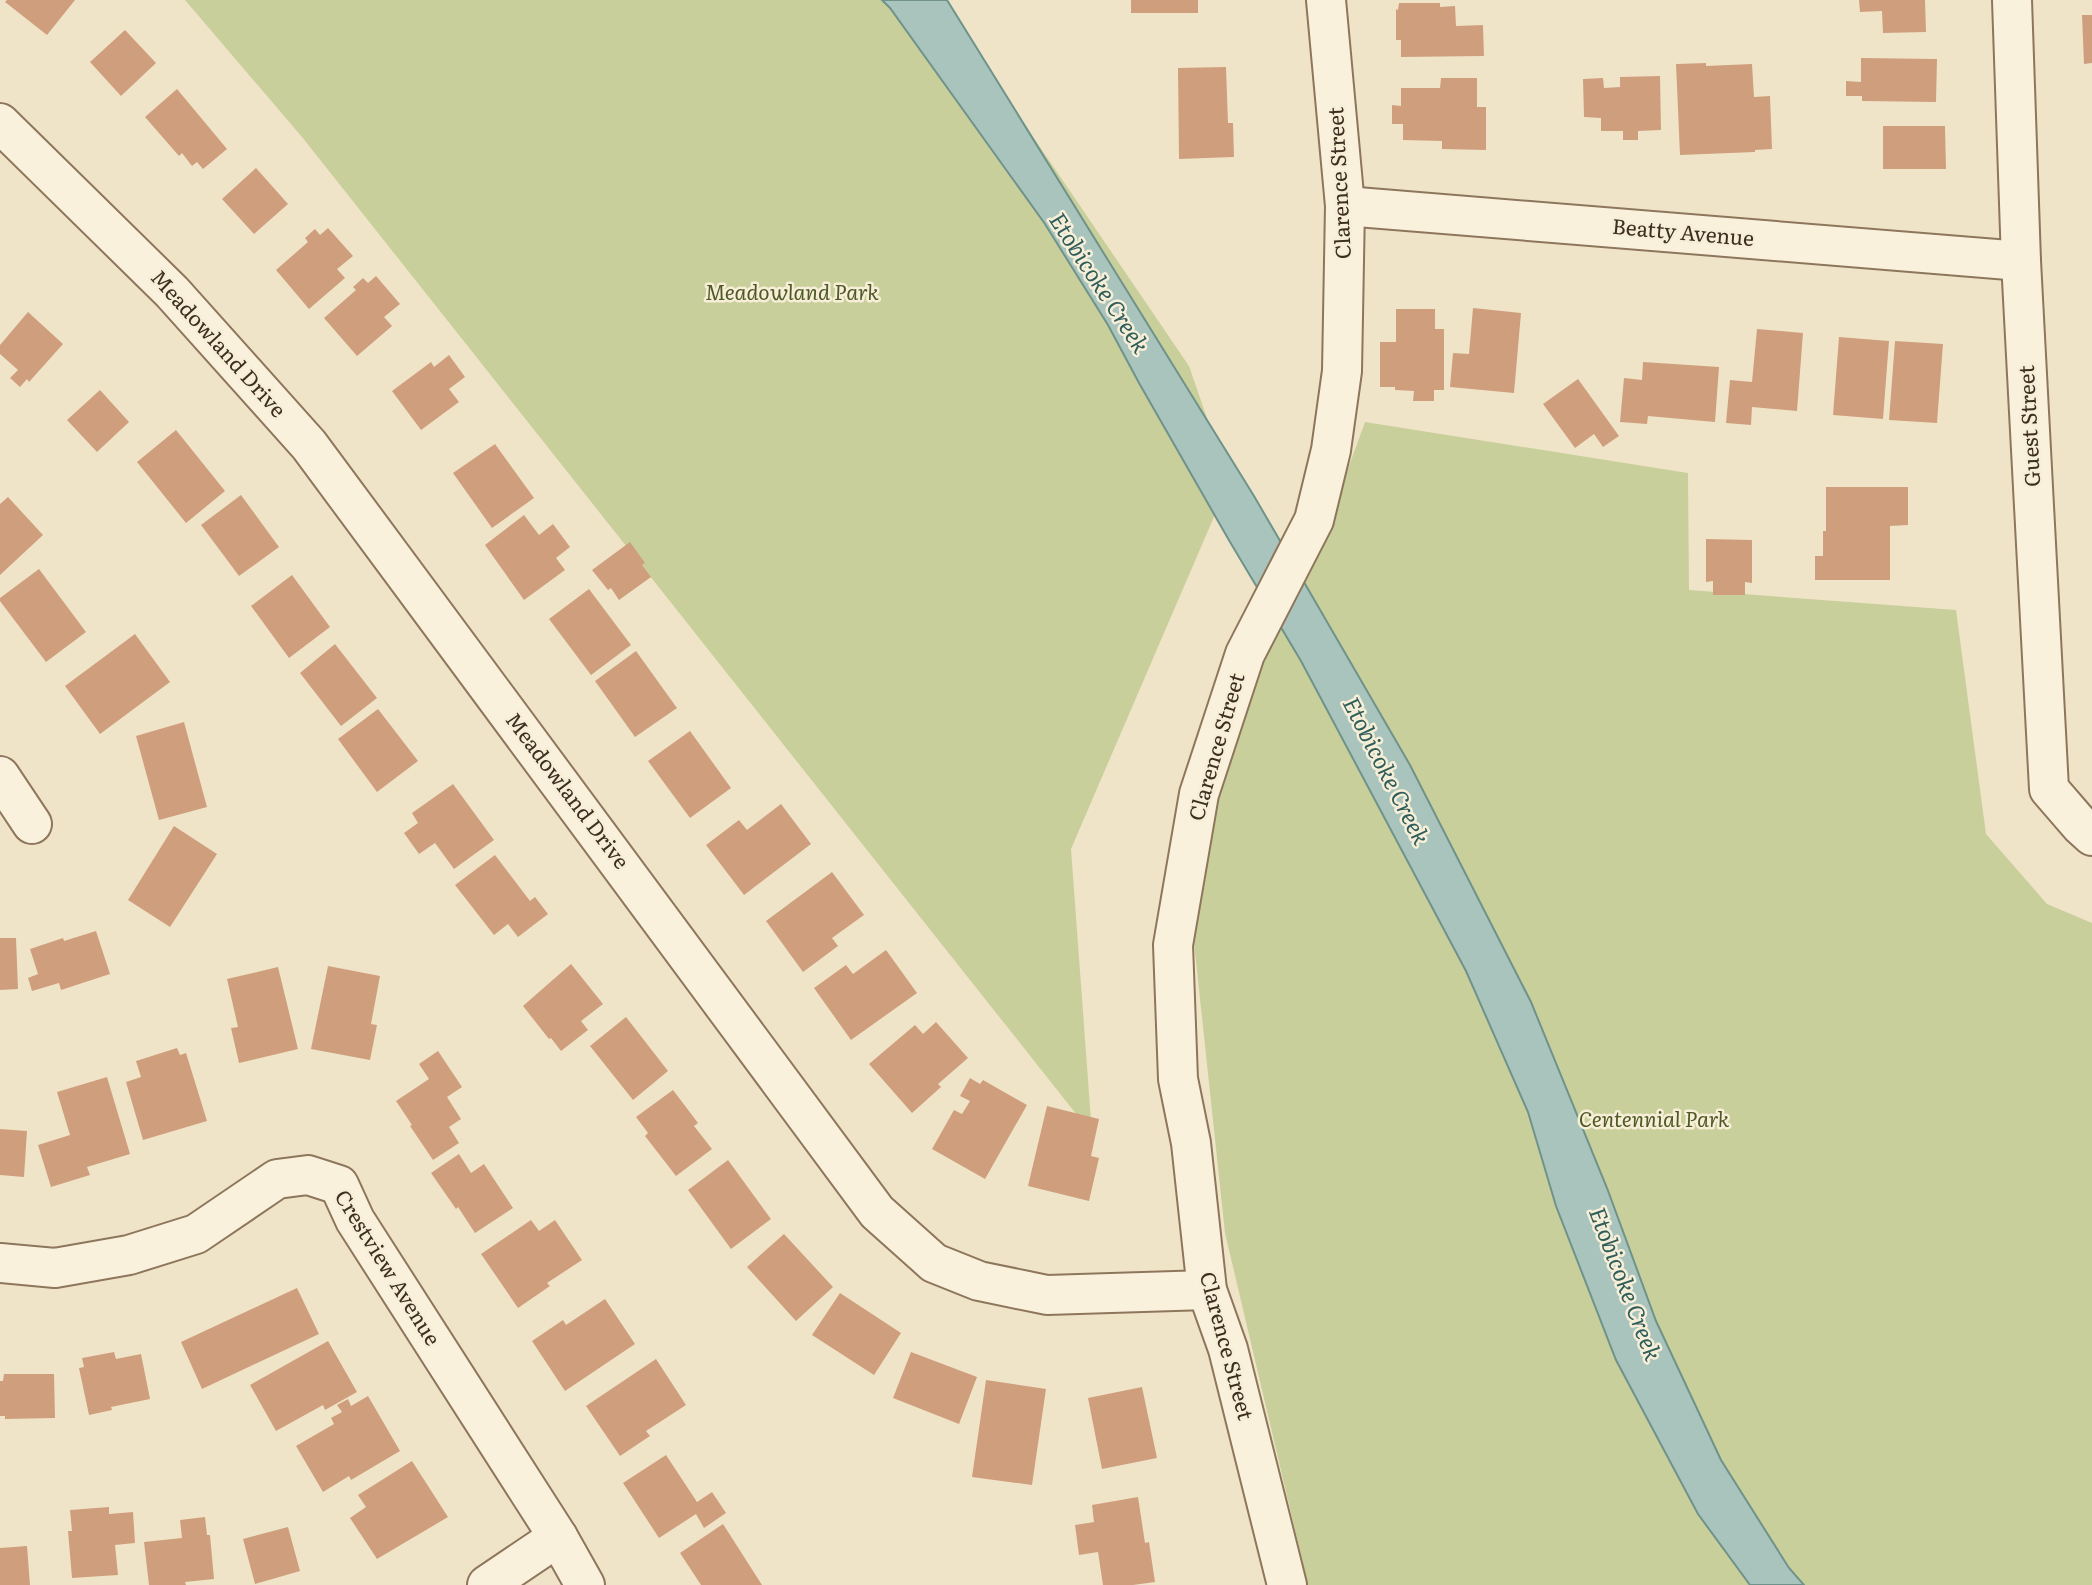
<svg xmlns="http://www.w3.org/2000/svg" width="2092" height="1585" viewBox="0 0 2092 1585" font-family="Literata,serif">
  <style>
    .green { fill: #c9cf9b }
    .water { fill: #a9c4bc; stroke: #6f938a; stroke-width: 2 }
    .building { fill: #cf9f7d }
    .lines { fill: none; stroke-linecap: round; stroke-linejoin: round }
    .minor-casing { stroke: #8d765c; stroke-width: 42 }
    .minor { stroke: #faf1dc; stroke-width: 38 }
    .labels { text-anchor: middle; stroke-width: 5; stroke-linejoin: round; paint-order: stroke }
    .street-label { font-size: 21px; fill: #3d2e20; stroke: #f7eed8 }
    .park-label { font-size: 21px; font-style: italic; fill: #4d5a26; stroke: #f7eed8 }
    .water-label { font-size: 23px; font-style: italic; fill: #2f5d5a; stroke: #f7eed8 }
  </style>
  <rect width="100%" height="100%" fill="#f0e4c8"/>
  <g class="green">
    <polygon points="185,0 940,0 1189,366 1229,482 1071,849 1092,1134 302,137"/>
    <polygon points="1365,422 1688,473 1689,590 1956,610 1986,834 2047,904 2092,923 2092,1585 1308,1585 1225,1233 1190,905 1231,728 1318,551"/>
  </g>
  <polygon class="water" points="882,0 947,0 1254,496 1410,765 1531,1002 1607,1188 1656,1321 1721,1460 1789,1568 1804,1585 1750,1585 1698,1514 1616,1360 1556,1206 1528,1112 1466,971 1301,661 1230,542 1139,383 1108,325 1045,224 890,8"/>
  <g class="building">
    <polygon points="7,0 75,0 47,35 5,2"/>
    <rect x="1131" y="0" width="67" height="13"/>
    <polygon points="1859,0 1925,0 1926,32 1883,33 1882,11 1860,12"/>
    <polygon points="1399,3 1440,3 1440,7 1455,6 1456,26 1483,25 1484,56 1401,57 1401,40 1396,40 1396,9 1398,10"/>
    <polygon points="2082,15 2092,15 2092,63 2084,64"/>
    <polygon points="125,30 156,63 121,96 90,62"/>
    <polygon points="1861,58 1937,59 1936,102 1862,101 1862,96 1846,96 1846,81 1861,82"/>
    <polygon points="1706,63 1706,66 1752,64 1754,97 1770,96 1772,149 1755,150 1755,152 1680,155 1676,64"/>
    <polygon points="1226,67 1228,123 1233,123 1234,157 1179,159 1178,68"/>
    <polygon points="1660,76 1661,130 1638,131 1638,140 1623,140 1623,131 1601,131 1601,118 1584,117 1583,79 1603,78 1604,88 1620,87 1620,77"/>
    <polygon points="1441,78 1477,78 1477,107 1486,107 1486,150 1442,149 1442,141 1403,140 1403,124 1392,124 1392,105 1401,106 1401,88 1440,88"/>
    <polygon points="177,89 227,149 203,169 197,162 192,166 182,153 179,156 145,117"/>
    <polygon points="1883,126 1945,126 1946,169 1883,169"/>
    <polygon points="256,168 288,204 254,234 222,199"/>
    <polygon points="328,228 353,256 337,269 345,278 309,309 276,270 308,242 305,238 315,229 320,235"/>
    <polygon points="376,276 400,304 384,317 392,326 357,356 324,318 356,290 353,287 363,278 368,283"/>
    <polygon points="1473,308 1521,313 1514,393 1450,387 1453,353 1469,354"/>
    <polygon points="1396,309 1435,309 1435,329 1444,329 1444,390 1434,390 1434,401 1413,401 1414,391 1395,390 1395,387 1380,387 1380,342 1396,342"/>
    <polygon points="28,312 63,344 29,382 27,379 20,387 10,378 18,370 0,354 0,345"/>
    <polygon points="1757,329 1803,333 1797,411 1752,407 1751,425 1726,423 1730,380 1752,382"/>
    <polygon points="1839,337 1889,341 1883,419 1833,415"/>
    <polygon points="1895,341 1943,344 1937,423 1889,420"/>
    <polygon points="449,355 465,377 449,389 459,402 421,430 392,391 431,362 434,367"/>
    <polygon points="1643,362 1719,367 1715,422 1648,416 1647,424 1620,422 1624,378 1642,380"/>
    <polygon points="1578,379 1619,436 1603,447 1594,434 1575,448 1543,404"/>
    <polygon points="100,390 129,422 97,452 67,420"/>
    <polygon points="176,430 225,491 186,523 137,462"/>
    <polygon points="495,444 534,498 492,528 453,473"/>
    <polygon points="1826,487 1908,487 1908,525 1890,526 1890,580 1815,580 1815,556 1823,556 1823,531 1826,531"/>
    <polygon points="241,495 279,547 239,576 201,525"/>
    <polygon points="8,497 43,535 0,575 0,504"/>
    <polygon points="524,515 539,535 553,524 570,547 556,558 565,570 524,600 485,545"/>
    <polygon points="1706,539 1752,540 1752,583 1745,582 1745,595 1713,595 1713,581 1706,582"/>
    <polygon points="630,542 645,563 642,565 651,577 619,600 611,588 608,590 592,570"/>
    <polygon points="39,569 86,632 46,662 0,601 0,598"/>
    <polygon points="292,575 330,627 289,658 251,606"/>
    <polygon points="589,589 631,645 591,675 549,619"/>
    <polygon points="135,634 170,682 100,734 65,686"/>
    <polygon points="335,644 377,698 341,726 300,673"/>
    <polygon points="636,651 677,708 635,737 595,681"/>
    <polygon points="378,709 418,761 377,792 338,739"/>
    <polygon points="184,722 207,807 159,820 136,736"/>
    <polygon points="690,731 731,788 690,818 648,761"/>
    <polygon points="453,784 494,840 454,869 435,843 419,854 404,833 418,823 412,813"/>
    <polygon points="781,804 811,844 744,895 706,845 739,820 747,830"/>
    <polygon points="174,826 217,854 170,927 128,900"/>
    <polygon points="495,855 530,901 535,897 548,914 518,937 508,924 494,935 455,885"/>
    <polygon points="832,872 864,915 832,938 838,946 803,972 766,921"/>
    <polygon points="96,931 110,974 61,990 59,983 32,991 28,978 38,974 30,949 63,938 64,941"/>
    <polygon points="0,938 16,938 18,989 0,990"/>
    <polygon points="886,950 917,993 851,1040 814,988 846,965 853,974"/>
    <polygon points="571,964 603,1004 581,1021 588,1030 561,1051 551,1038 549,1039 523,1006"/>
    <polygon points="328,966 380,976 371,1024 377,1025 370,1060 311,1049"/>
    <polygon points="278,967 298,1049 239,1063 231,1028 238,1027 227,979"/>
    <polygon points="626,1017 668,1071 633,1100 590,1046"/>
    <polygon points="936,1022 968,1058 938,1084 941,1087 912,1113 869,1064 915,1025 923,1034"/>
    <polygon points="177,1048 180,1055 186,1053 207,1121 143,1140 126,1082 141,1077 136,1061"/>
    <polygon points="438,1051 462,1087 447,1097 461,1119 449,1127 459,1143 433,1160 410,1126 412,1125 396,1101 429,1079 419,1064"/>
    <polygon points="107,1077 130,1154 87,1167 90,1175 51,1187 38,1145 70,1135 57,1092"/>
    <polygon points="970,1078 980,1084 983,1080 1027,1105 985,1179 932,1149 954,1110 962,1114 970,1101 960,1096"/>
    <polygon points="673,1090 698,1123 694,1126 712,1149 676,1176 645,1136 648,1133 636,1117"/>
    <polygon points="1047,1106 1099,1119 1091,1156 1099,1158 1089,1201 1028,1186"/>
    <polygon points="0,1129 27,1131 24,1177 0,1175"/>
    <polygon points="459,1154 471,1173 484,1164 513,1208 475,1233 458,1207 456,1209 431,1173"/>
    <polygon points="728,1160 771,1219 731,1249 688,1190"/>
    <polygon points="531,1220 539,1231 555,1220 582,1260 547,1283 550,1286 518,1308 481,1254"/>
    <polygon points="784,1234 833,1287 796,1321 747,1267"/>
    <polygon points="297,1288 319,1334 202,1389 181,1342"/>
    <polygon points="840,1293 901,1333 874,1375 812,1335"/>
    <polygon points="605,1299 635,1344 565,1391 532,1341 563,1320 566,1325"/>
    <polygon points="328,1341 357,1392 325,1410 323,1405 276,1431 250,1385"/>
    <polygon points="114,1352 116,1359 141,1354 150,1399 111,1407 112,1410 89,1415 79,1368 84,1367 82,1358"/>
    <polygon points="911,1352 977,1377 959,1424 893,1398"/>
    <polygon points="656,1359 686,1405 646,1431 650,1436 620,1456 586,1406"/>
    <polygon points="4,1374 54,1374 55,1418 5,1419 5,1416 0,1416 0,1381 3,1381"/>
    <polygon points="986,1380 1046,1389 1032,1485 972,1477"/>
    <polygon points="1142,1387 1157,1458 1102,1469 1088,1398"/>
    <polygon points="368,1396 400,1451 351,1480 349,1476 323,1492 296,1446 334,1424 331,1418 342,1412 337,1405 348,1399 351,1406"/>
    <polygon points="666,1455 697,1502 712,1492 726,1513 704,1528 696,1514 659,1538 623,1483"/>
    <polygon points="412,1461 448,1517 377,1559 350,1518 366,1507 358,1495"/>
    <polygon points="1138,1497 1145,1543 1149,1542 1155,1582 1133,1585 1103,1585 1098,1552 1079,1555 1075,1525 1094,1522 1092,1505"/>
    <polygon points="109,1507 109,1514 133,1512 135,1543 115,1545 118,1575 72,1578 68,1531 72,1531 70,1510"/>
    <polygon points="205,1517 207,1535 210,1535 214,1579 185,1582 186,1585 149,1585 144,1542 182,1538 180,1520"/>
    <polygon points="723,1524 762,1585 701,1585 680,1553"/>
    <polygon points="288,1527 300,1571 255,1584 243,1539"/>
    <polygon points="27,1546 30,1585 0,1585 0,1548"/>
  </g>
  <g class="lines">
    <g class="minor-casing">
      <g id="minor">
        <polyline points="2012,0 2021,261 2049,789 2081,826 2092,836"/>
        <polyline points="0,123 172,292 309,445 877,1212 934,1263 979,1281 1047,1295 1207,1290"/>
        <polyline points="1345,206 2021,261"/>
        <polyline points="0,776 32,824"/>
        <polyline points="0,1263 55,1268 129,1255 196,1234 277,1179 308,1175 339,1185 355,1220 558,1537 585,1585"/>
        <polyline points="487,1585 558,1537"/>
        <polyline points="1287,1585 1228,1349 1207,1290 1191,1143 1178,1079 1173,945 1199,794 1245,654 1314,520 1331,450 1342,371 1345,206 1326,0"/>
      </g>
    </g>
    <use href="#minor" class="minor"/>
  </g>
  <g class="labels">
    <g class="street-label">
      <text transform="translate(1340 183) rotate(-93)" y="7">Clarence Street</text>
      <text transform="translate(1683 233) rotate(5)" y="7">Beatty Avenue</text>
      <text transform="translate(218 344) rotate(48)" y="7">Meadowland Drive</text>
      <text transform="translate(2030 426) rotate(-93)" y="7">Guest Street</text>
      <text transform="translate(1217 747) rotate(-74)" y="7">Clarence Street</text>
      <text transform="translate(567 791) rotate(53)" y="7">Meadowland Drive</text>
      <text transform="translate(387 1268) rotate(58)" y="7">Crestview Avenue</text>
      <text transform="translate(1226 1346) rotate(75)" y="7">Clarence Street</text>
    </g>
    <g class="park-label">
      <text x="792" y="300">Meadowland Park</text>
      <text x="1654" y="1127">Centennial Park</text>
    </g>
    <g class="water-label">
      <text transform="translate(1099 283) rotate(57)" y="8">Etobicoke Creek</text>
      <text transform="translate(1386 771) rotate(63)" y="8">Etobicoke Creek</text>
      <text transform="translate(1625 1284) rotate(69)" y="8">Etobicoke Creek</text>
    </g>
  </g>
</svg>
